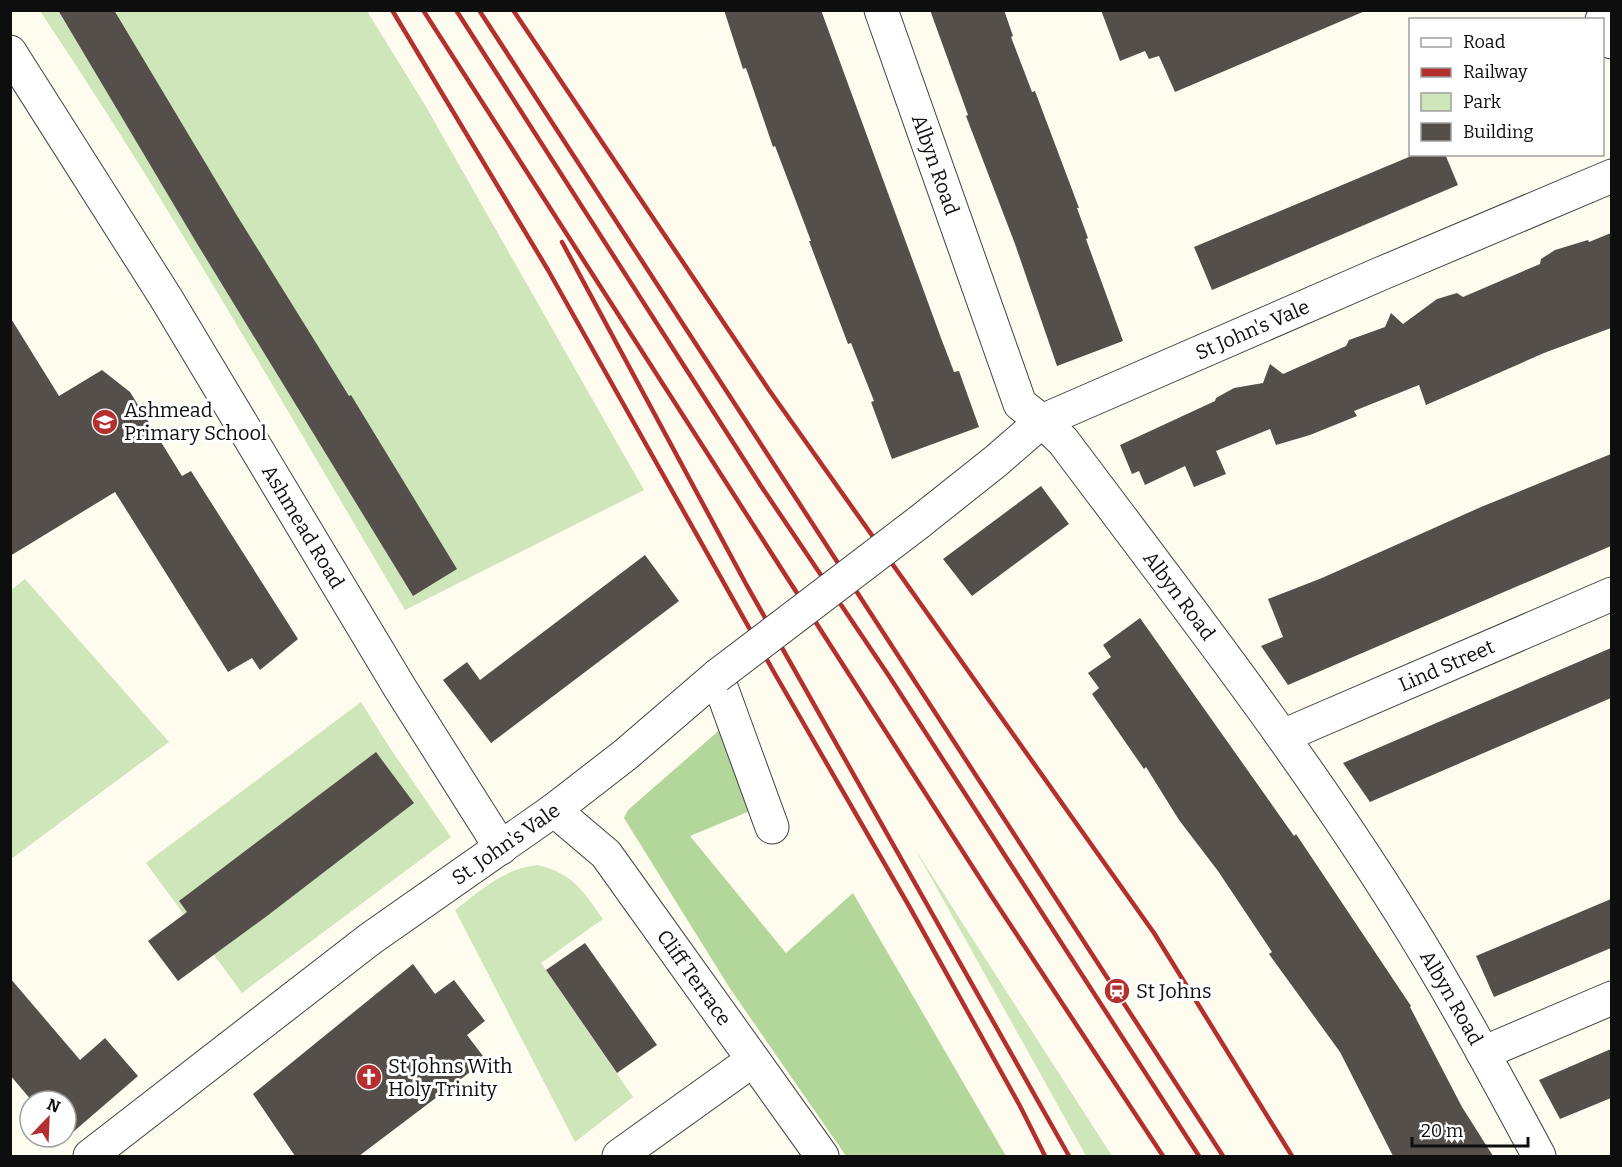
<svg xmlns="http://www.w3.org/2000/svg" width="1622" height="1167" viewBox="0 0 1622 1167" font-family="Bitter,serif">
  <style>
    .green { fill: #cfe6bb }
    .forest { fill: #b3d69b }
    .building { fill: #554f4b }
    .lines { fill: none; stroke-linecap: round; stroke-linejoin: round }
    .minor-casing { stroke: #414141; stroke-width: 35 }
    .minor { stroke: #fff; stroke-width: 33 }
    .rail { stroke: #b42f2f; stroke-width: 4.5 }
    .minor-bridge-casing { stroke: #414141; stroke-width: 35; stroke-linecap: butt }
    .minor-bridge { stroke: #fff; stroke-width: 33 }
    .labels { text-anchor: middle; stroke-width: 6; stroke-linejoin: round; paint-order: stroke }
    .street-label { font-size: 20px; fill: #0e0e0e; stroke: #fff }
    .poi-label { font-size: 20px; fill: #0e0e0e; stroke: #fff; text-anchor: start }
  </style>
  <rect width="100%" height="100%" fill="#fefcef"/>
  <g class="green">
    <path d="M 40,11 L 367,11 L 425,105 L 644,490 L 405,610 C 286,409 170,205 40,11 Z"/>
    <polygon points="25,579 169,742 11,859 11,590"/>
    <polygon points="361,702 388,745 451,837 242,993 146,863"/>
    <polygon points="915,849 1112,1156 1086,1156"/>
    <path d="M 537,865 C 573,873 583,891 603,919 L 541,963 L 633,1097 L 575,1142 L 455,910 C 483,889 501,870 537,865 Z"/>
  </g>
  <polygon class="forest" points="731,720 750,811 690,836 786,953 853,893 1006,1156 846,1156 729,987 624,818 628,810"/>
  <g class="building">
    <polygon points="58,10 114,10 236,214 349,396 351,395 457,569 413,596 196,242"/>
    <polygon points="724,10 821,10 941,338 954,372 959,371 979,427 892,459 871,402 874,401 851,343 848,344 809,241 811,241 775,146 773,147 746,68 743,69"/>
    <polygon points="930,10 1004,10 1013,36 1011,37 1032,92 1035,91 1079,208 1077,208 1088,238 1086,239 1123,341 1057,366 1015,244 966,116 968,115"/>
    <polygon points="1101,10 1365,10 1365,11 1175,92 1159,56 1149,59 1145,51 1120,61"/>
    <polygon points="1416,154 1445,154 1458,185 1212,290 1194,247"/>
    <polygon points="1611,233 1611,328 1544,353 1426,405 1419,385 1354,411 1357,416 1310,435 1276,445 1270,429 1216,451 1226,474 1194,487 1185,466 1145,485 1139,471 1132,474 1120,445 1215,401 1216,398 1234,388 1263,383 1270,364 1283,374 1346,346 1349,340 1385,327 1391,313 1403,324 1437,299 1457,293 1463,297 1540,264 1541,259 1555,250 1588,240 1589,242"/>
    <polygon points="10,317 59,396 102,370 130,392 182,476 191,471 298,639 260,670 252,658 228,672 115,492 10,556"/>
    <polygon points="1611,454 1611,546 1288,685 1261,646 1283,637 1268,599 1322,578 1481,507"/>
    <polygon points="1041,486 1069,524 972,596 943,559"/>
    <polygon points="645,555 679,601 491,743 443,680 467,662 480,680"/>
    <polygon points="1140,618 1294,836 1296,834 1411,1006 1410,1007 1462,1107 1493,1156 1393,1156 1340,1052 1269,954 1272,952 1218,871 1179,820 1146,767 1144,769 1092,694 1099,688 1088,673 1111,657 1103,645"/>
    <polygon points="1611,648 1611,698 1370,802 1343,763"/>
    <polygon points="376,752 414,803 267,916 178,981 148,941 187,912 179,901"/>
    <polygon points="1611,899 1611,948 1494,997 1476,956"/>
    <polygon points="585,943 657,1045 617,1073 546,970"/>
    <polygon points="413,964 435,994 454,980 485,1021 467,1035 486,1060 359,1156 295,1156 253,1094"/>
    <polygon points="10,978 80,1060 105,1038 138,1076 65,1139 63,1137 66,1137 66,1101 32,1101 10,1075"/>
    <polygon points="1611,1049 1611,1098 1560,1119 1539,1080"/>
  </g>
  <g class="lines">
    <g class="minor-casing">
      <g id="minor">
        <path id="s1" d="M 881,10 L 1020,404 L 1042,421 L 1063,441 C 1180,597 1300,751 1403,916 C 1452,994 1496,1076 1539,1156"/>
        <polyline points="1602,20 1612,42"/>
        <path id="s2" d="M 10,52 L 166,298 L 400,688 L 501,848"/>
        <path id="s3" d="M 918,523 L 996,461 L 1042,421 L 1380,274 L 1612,176"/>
        <path id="s4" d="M 1283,736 L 1612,594"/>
        <path id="s5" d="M 554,810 L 606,854 L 822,1156"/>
        <polyline points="1483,1053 1612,998"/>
        <path id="s6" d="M 90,1156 L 370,939 L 554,810 L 625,755 L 717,676 L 772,827"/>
        <polyline points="619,1156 753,1060"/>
      </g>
    </g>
    <use href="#minor" class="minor"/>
    <g class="rail">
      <polyline points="392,10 548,270 775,674 909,906 1020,1106 1045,1156"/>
      <polyline points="423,10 990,894 1163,1156"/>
      <polyline points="456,10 761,486 889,676 1199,1156"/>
      <polyline points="479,10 1223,1156"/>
      <polyline points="513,10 769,390 1154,933 1292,1156"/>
      <polyline points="562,242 746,584 1069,1156"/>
    </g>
    <g class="minor-bridge-casing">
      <polyline id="minor-bridge" points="717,676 918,523"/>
    </g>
    <use href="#minor-bridge" class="minor-bridge"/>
  </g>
  <defs>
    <g id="school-disc" transform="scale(1.35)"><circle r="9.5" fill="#b42f2f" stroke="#fff"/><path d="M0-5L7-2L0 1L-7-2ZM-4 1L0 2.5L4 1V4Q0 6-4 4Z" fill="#fff"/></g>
    <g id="station-disc" transform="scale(1.35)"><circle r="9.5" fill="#b42f2f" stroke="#fff"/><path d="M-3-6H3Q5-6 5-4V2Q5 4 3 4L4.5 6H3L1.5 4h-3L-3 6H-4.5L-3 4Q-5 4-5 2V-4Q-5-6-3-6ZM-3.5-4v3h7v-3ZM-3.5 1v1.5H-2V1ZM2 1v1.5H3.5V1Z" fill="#fff"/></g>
    <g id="church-disc" transform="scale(1.35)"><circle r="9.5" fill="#b42f2f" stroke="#fff"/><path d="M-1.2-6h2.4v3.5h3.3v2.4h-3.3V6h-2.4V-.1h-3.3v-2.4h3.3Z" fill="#fff"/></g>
  </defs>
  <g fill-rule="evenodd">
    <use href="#school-disc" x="105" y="422"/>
    <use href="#station-disc" x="1117" y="991"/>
    <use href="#church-disc" x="369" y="1077"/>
  </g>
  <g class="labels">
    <g class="street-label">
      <text dy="7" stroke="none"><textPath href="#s1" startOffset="164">Albyn Road</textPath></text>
      <text dy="7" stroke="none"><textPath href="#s3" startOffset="390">St John's Vale</textPath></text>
      <text dy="7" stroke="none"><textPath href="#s2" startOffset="558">Ashmead Road</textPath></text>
      <text dy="7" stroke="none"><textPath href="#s1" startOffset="668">Albyn Road</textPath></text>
      <text dy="7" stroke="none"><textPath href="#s4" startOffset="178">Lind Street</textPath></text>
      <text dy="7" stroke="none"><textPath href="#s6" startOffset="520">St. John's Vale</textPath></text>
      <text dy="7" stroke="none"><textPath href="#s5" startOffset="220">Cliff Terrace</textPath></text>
      <text dy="7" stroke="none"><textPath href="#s1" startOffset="1154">Albyn Road</textPath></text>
    </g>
    <g class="poi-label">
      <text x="124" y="417">Ashmead<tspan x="124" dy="23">Primary School</tspan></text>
      <text x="1136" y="998">St Johns</text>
      <text x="388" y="1073">St Johns With<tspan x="388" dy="23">Holy Trinity</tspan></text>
    </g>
  </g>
  <rect width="1622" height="1167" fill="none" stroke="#0e0e0e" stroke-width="24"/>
  <rect x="1409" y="18" width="195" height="138" fill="#ffffff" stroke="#9f9f9f" stroke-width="1.5"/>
  <rect x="1421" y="38" width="30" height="9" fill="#ffffff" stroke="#9f9f9f" stroke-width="1.5"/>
  <text x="1463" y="48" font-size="18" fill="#0e0e0e">Road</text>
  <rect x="1421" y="68" width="30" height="9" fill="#b42f2f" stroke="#9f9f9f" stroke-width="1.5"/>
  <text x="1463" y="78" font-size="18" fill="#0e0e0e">Railway</text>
  <rect x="1421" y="93" width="30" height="18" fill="#cfe6bb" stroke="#9f9f9f" stroke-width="1.5"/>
  <text x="1463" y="108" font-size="18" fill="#0e0e0e">Park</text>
  <rect x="1421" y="123" width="30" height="18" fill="#554f4b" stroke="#9f9f9f" stroke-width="1.5"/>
  <text x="1463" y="138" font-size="18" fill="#0e0e0e">Building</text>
  <g transform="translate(48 1119) rotate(23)"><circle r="28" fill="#ffffff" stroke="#9f9f9f" stroke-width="1.5"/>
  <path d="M0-4.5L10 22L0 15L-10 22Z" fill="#b42f2f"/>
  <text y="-9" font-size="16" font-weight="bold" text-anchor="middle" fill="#0e0e0e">N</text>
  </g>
  <path d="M1412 1137v9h116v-9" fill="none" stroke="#0e0e0e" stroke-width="3"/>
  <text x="1421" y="1137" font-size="18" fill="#0e0e0e" stroke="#ffffff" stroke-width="4.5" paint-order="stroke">20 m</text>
</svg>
